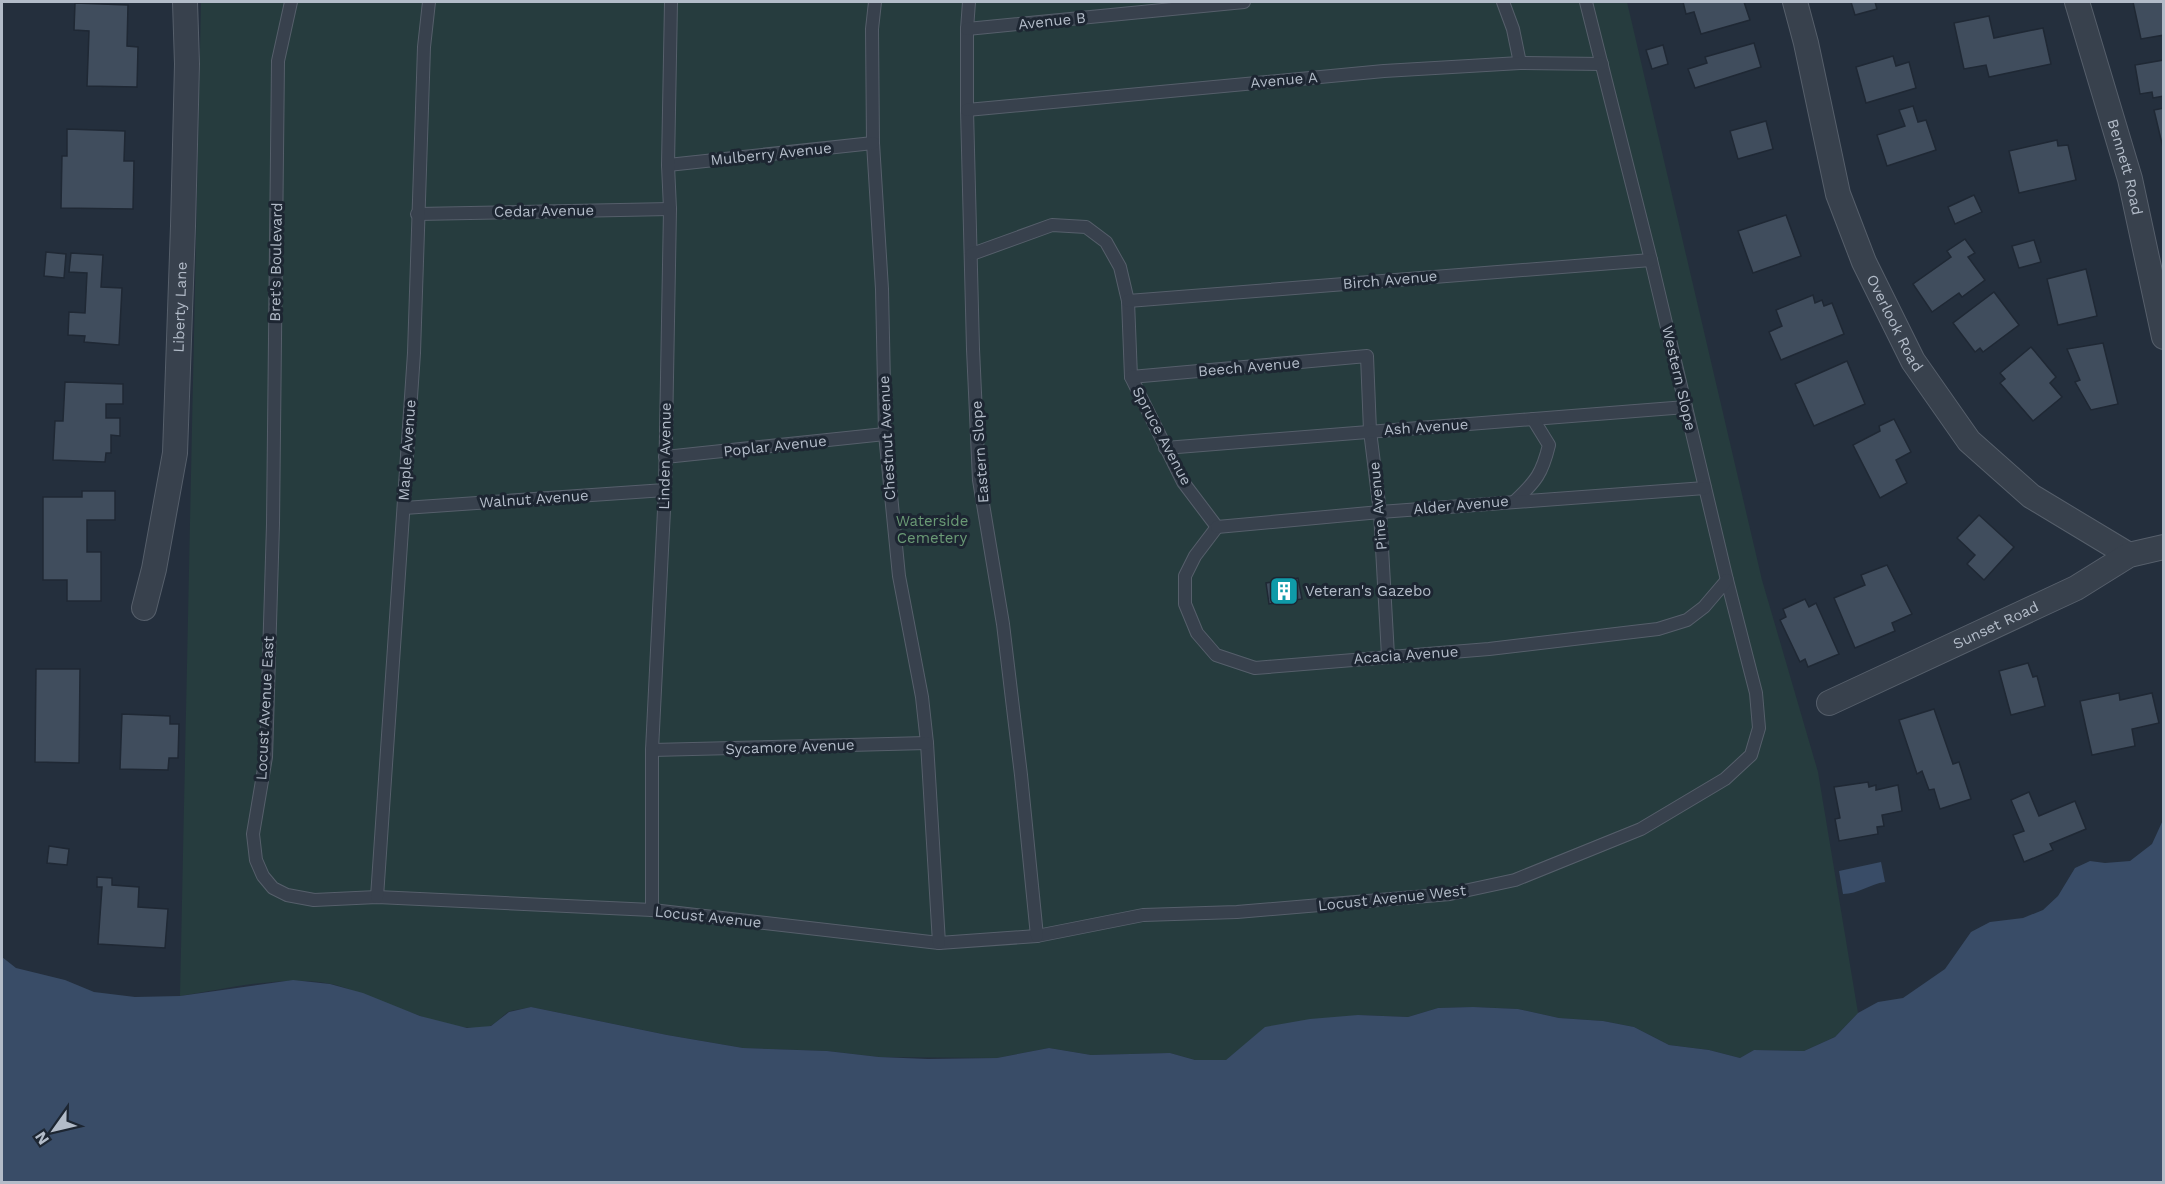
<svg xmlns="http://www.w3.org/2000/svg" width="2165" height="1184" viewBox="0 0 2165 1184" font-family="'Work Sans',sans-serif">
  <style>
    .green { fill: #263c3e }
    .water { fill: #394c67 }
    .building { fill: #404d5d; stroke: #1f2834; stroke-width: 1.5 }
    .lines { fill: none; stroke-linecap: round; stroke-linejoin: round }
    .lane-casing { stroke: #565f6b; stroke-width: 14 }
    .street-casing { stroke: #565f6b; stroke-width: 26 }
    .lane { stroke: #38414d; stroke-width: 12 }
    .street { stroke: #38414d; stroke-width: 24 }
    .labels { text-anchor: middle; stroke-width: 6; stroke-linejoin: round; paint-order: stroke }
    .street-label { font-size: 15px; fill: #b3bcc9; stroke: #1d2632 }
    .park-label { font-size: 15px; fill: #6a9a75; stroke: #1d2632 }
    .poi-label { font-size: 15px; fill: #b3bcc9; stroke: #1d2632; text-anchor: start }
  </style>
  <rect width="100%" height="100%" fill="#242f3d"/>
  <path class="green" d="M 201,2 L 1627,2 L 1762,580 L 1818,772 L 1858,1013 L 1835,1037 L 1804,1051 L 1754,1050 L 1740,1058 L 1709,1050 L 1669,1045 L 1634,1027 L 1603,1021 L 1559,1018 L 1518,1009 L 1473,1007 L 1438,1008 L 1408,1017 L 1358,1015 L 1240,1049 L 1226,1060 L 1195,1060 L 1170,1053 L 1091,1055 L 1049,1048 L 997,1058 L 879,1057 L 827,1051 L 743,1048 L 667,1035 L 531,1007 C 524,1009 515,1009 508,1012 C 502,1016 497,1023 490,1026 C 452,1038 372,993 331,984 C 285,974 227,989 180,996 Z"/>
  <g class="water">
    <polygon points="2163,820 2163,1182 2,1182 2,957 16,968 65,980 94,992 135,997 180,996 293,980 330,984 363,993 420,1016 467,1028 491,1026 509,1012 531,1007 667,1035 743,1048 827,1051 879,1057 928,1059 997,1058 1049,1048 1091,1055 1170,1053 1195,1060 1226,1060 1265,1027 1310,1019 1358,1015 1408,1017 1438,1008 1473,1007 1518,1009 1559,1018 1603,1021 1634,1027 1669,1045 1709,1050 1740,1058 1754,1050 1804,1051 1835,1037 1858,1013 1878,1002 1903,998 1945,969 1971,932 1990,922 2023,918 2043,910 2058,896 2075,868 2090,861 2105,863 2130,861 2152,844"/>
    <path d="M 1881,862 L 1885,882 C 1870,884 1858,894 1843,894 L 1839,871 Z"/>
  </g>
  <g class="building">
    <polygon points="1683,2 1744,2 1750,20 1701,34 1694,12 1686,14"/>
    <polygon points="1851,2 1875,2 1877,9 1855,15"/>
    <polygon points="2133,2 2164,2 2164,35 2141,39"/>
    <polygon points="75,3 128,5 127,46 138,47 137,87 87,86 89,31 74,30"/>
    <polygon points="1989,16 1994,38 2043,28 2051,64 1989,77 1986,65 1964,69 1954,23"/>
    <polygon points="1754,43 1761,67 1695,88 1688,69 1707,63 1705,57"/>
    <polygon points="1663,45 1668,64 1652,69 1646,50"/>
    <polygon points="1893,56 1896,66 1909,62 1916,88 1866,103 1856,67"/>
    <polygon points="2164,60 2164,96 2153,98 2152,92 2140,94 2135,65"/>
    <polygon points="1913,106 1918,122 1926,120 1936,150 1887,166 1877,135 1905,126 1899,110"/>
    <polygon points="2164,108 2164,148 2163,148 2154,110"/>
    <polygon points="1766,121 1773,149 1738,159 1730,131"/>
    <polygon points="67,129 125,131 124,161 134,161 133,209 61,208 62,156 67,156"/>
    <polygon points="2057,140 2058,146 2068,145 2076,180 2019,193 2009,151"/>
    <polygon points="1974,195 1982,212 1955,224 1948,207"/>
    <polygon points="1786,215 1801,256 1753,273 1738,231"/>
    <polygon points="1965,239 1975,253 1968,257 1985,280 1962,297 1959,293 1932,312 1913,284 1951,257 1947,251"/>
    <polygon points="2034,240 2041,262 2019,268 2012,246"/>
    <polygon points="46,252 66,254 64,278 44,276"/>
    <polygon points="71,253 103,255 101,287 122,288 119,345 84,342 85,336 68,335 69,312 85,313 87,273 69,272"/>
    <polygon points="2086,269 2097,316 2058,325 2047,279"/>
    <polygon points="1994,292 2019,325 1983,352 1980,348 1975,352 1953,323"/>
    <polygon points="1813,295 1815,303 1822,300 1824,306 1832,303 1844,334 1781,360 1769,332 1782,326 1776,310"/>
    <polygon points="2103,343 2118,404 2091,410 2075,382 2080,380 2067,349"/>
    <polygon points="2031,347 2056,377 2050,383 2062,397 2033,421 2000,383 2005,379 2000,373"/>
    <polygon points="1847,361 1865,404 1814,426 1795,384"/>
    <polygon points="65,382 123,384 123,404 106,404 106,418 120,418 120,436 111,435 111,453 106,453 105,462 53,460 55,421 63,421"/>
    <polygon points="1894,419 1911,452 1896,460 1907,483 1880,498 1853,445 1880,431 1879,426"/>
    <polygon points="82,491 115,491 115,520 87,520 87,552 101,552 101,601 67,601 67,580 43,580 43,497 82,497"/>
    <polygon points="1979,515 2014,547 1984,580 1967,564 1975,555 1957,538"/>
    <polygon points="1887,565 1912,614 1892,623 1895,631 1855,648 1834,598 1865,585 1861,575"/>
    <polygon points="1298,578 1302,599 1269,604 1266,583"/>
    <polygon points="1805,599 1809,607 1816,603 1839,654 1808,667 1805,659 1800,662 1780,620 1786,617 1783,609"/>
    <polygon points="2028,663 2033,677 2037,676 2045,706 2011,715 1999,671"/>
    <polygon points="36,669 80,669 79,763 35,762"/>
    <polygon points="2119,693 2120,700 2152,693 2159,723 2132,729 2135,746 2092,755 2080,701"/>
    <polygon points="1934,709 1953,764 1959,762 1971,799 1940,809 1934,789 1929,790 1922,771 1917,774 1899,720"/>
    <polygon points="122,714 170,716 170,724 179,724 178,758 169,758 168,770 120,769"/>
    <polygon points="1868,782 1869,787 1876,785 1876,790 1898,785 1902,811 1882,815 1884,826 1877,827 1878,834 1839,841 1835,819 1840,818 1834,787"/>
    <polygon points="2029,792 2039,816 2075,801 2086,829 2050,844 2053,850 2024,862 2013,835 2024,831 2011,800"/>
    <polygon points="49,846 69,849 67,865 47,863"/>
    <polygon points="97,877 112,878 112,885 139,887 138,907 168,909 165,948 98,944 102,887 97,887"/>
  </g>
  <g class="lines">
    <g class="lane-casing">
      <g id="lane">
        <polyline points="291,2 278,61 273,524 266,757 253,834 256,860 263,876 273,888 287,895 314,900 377,897 652,910 939,943 1037,936 1143,915 1237,912 1450,894 1515,880 1641,829 1725,779 1751,755 1759,728 1756,693 1727,580 1651,260 1586,2"/>
        <polyline points="875,2 872,29 873,143 882,289 885,434 899,576 922,697 927,743 939,943"/>
        <polyline points="969,2 967,29 967,110 973,349 979,480 1003,624 1021,775 1037,936"/>
        <polyline points="1503,2 1513,29 1520,63"/>
        <polyline points="967,29 1244,2"/>
        <polyline points="967,110 1384,71 1520,63 1602,64"/>
        <polyline points="668,165 873,143"/>
        <polyline points="417,214 670,209"/>
        <polyline points="972,254 1052,225 1086,227 1106,242 1120,267 1128,301 1131,377 1183,482 1217,527"/>
        <polyline points="1128,301 1651,260"/>
        <polyline points="1131,377 1367,356 1370,431 1380,512 1388,656"/>
        <polyline points="1165,448 1686,407"/>
        <polyline points="665,457 885,434"/>
        <path d="M 1515,501 C 1536,481 1542,474 1549,445 L 1533,419"/>
        <polyline points="404,508 665,490"/>
        <polyline points="1217,527 1195,556 1185,576 1185,604 1197,633 1216,655 1255,668 1489,649 1658,629 1687,620 1704,607 1727,580"/>
        <polyline points="1217,527 1380,512 1705,488"/>
        <polyline points="652,750 927,743"/>
        <polyline points="377,897 414,353 424,47 429,2"/>
        <polyline points="652,910 652,750 665,490 670,209 668,165 671,2"/>
      </g>
    </g>
    <g class="street-casing">
      <g id="street">
        <path id="s1" d="M 1795,2 L 1806,43 L 1838,194 L 1864,262 L 1913,361 L 1969,441 L 2031,496 L 2129,555"/>
        <path id="s2" d="M 2077,2 L 2130,179 L 2164,337"/>
        <path id="s3" d="M 144,608 L 154,569 L 175,453 L 183,226 L 187,64 L 185,2"/>
        <path id="s4" d="M 1829,703 L 2076,588 L 2129,555 L 2164,547"/>
      </g>
    </g>
    <use href="#lane" class="lane"/>
    <use href="#street" class="street"/>
  </g>
  <defs>
    <g id="building-square" transform="scale(1.5)"><rect x="-9" y="-9" width="18" height="18" rx="4" fill="#0f9aa8" stroke="#1d2632"/><path d="M-4-6H4V6H1V3H-1V6H-4ZM-2.5-4.3h1.7v1.8h-1.7ZM.8-4.3h1.7v1.8H.8ZM-2.5-1h1.7V.8h-1.7ZM.8-1h1.7V.8H.8Z" fill="#fff"/></g>
  </defs>
  <g fill-rule="evenodd">
    <use href="#building-square" x="1284" y="591"/>
  </g>
  <g class="labels">
    <g class="street-label">
      <text transform="translate(1052 21) rotate(-6)" y="5">Avenue B</text>
      <text transform="translate(1284 80) rotate(-5)" y="5">Avenue A</text>
      <text transform="translate(771 154) rotate(-6)" y="5">Mulberry Avenue</text>
      <text dy="5" stroke="none"><textPath href="#s2" startOffset="172">Bennett Road</textPath></text>
      <text transform="translate(544 211) rotate(-1)" y="5">Cedar Avenue</text>
      <text transform="translate(276 262) rotate(-89)" y="5">Bret's Boulevard</text>
      <text transform="translate(1390 280) rotate(-5)" y="5">Birch Avenue</text>
      <text dy="5" stroke="none"><textPath href="#s3" startOffset="304">Liberty Lane</textPath></text>
      <text dy="5" stroke="none"><textPath href="#s1" startOffset="338">Overlook Road</textPath></text>
      <text transform="translate(1249 367) rotate(-5)" y="5">Beech Avenue</text>
      <text transform="translate(1679 378) rotate(77)" y="5">Western Slope</text>
      <text transform="translate(1426 427) rotate(-4)" y="5">Ash Avenue</text>
      <text transform="translate(1162 436) rotate(62)" y="5">Spruce Avenue</text>
      <text transform="translate(887 438) rotate(-93)" y="5">Chestnut Avenue</text>
      <text transform="translate(775 446) rotate(-6)" y="5">Poplar Avenue</text>
      <text transform="translate(407 450) rotate(-86)" y="5">Maple Avenue</text>
      <text transform="translate(980 452) rotate(-94)" y="5">Eastern Slope</text>
      <text transform="translate(665 456) rotate(-89)" y="5">Linden Avenue</text>
      <text transform="translate(534 499) rotate(-4)" y="5">Walnut Avenue</text>
      <text transform="translate(1461 505) rotate(-5)" y="5">Alder Avenue</text>
      <text transform="translate(1378 506) rotate(-95)" y="5">Pine Avenue</text>
      <text dy="5" stroke="none"><textPath href="#s4" startOffset="184">Sunset Road</textPath></text>
      <text transform="translate(1406 655) rotate(-4)" y="5">Acacia Avenue</text>
      <text transform="translate(265 708) rotate(-87)" y="5">Locust Avenue East</text>
      <text transform="translate(790 747) rotate(-2)" y="5">Sycamore Avenue</text>
      <text transform="translate(1392 898) rotate(-6)" y="5">Locust Avenue West</text>
      <text transform="translate(708 917) rotate(6)" y="5">Locust Avenue</text>
    </g>
    <g class="park-label">
      <text x="932" y="526">Waterside<tspan x="932" dy="17">Cemetery</tspan></text>
    </g>
    <g class="poi-label">
      <text x="1305" y="596">Veteran's Gazebo</text>
    </g>
  </g>
  <rect width="2165" height="1184" fill="none" stroke="#b3bcc9" stroke-width="6"/>
  <g transform="translate(54 1130) rotate(236)" stroke="#1d2632" stroke-width="4.5" paint-order="stroke">
  <path d="M0-4.5L10 22L0 15L-10 22Z" fill="#b3bcc9"/>
  <text y="-9" font-size="16" font-weight="bold" text-anchor="middle" fill="#b3bcc9">N</text>
  </g>
</svg>
